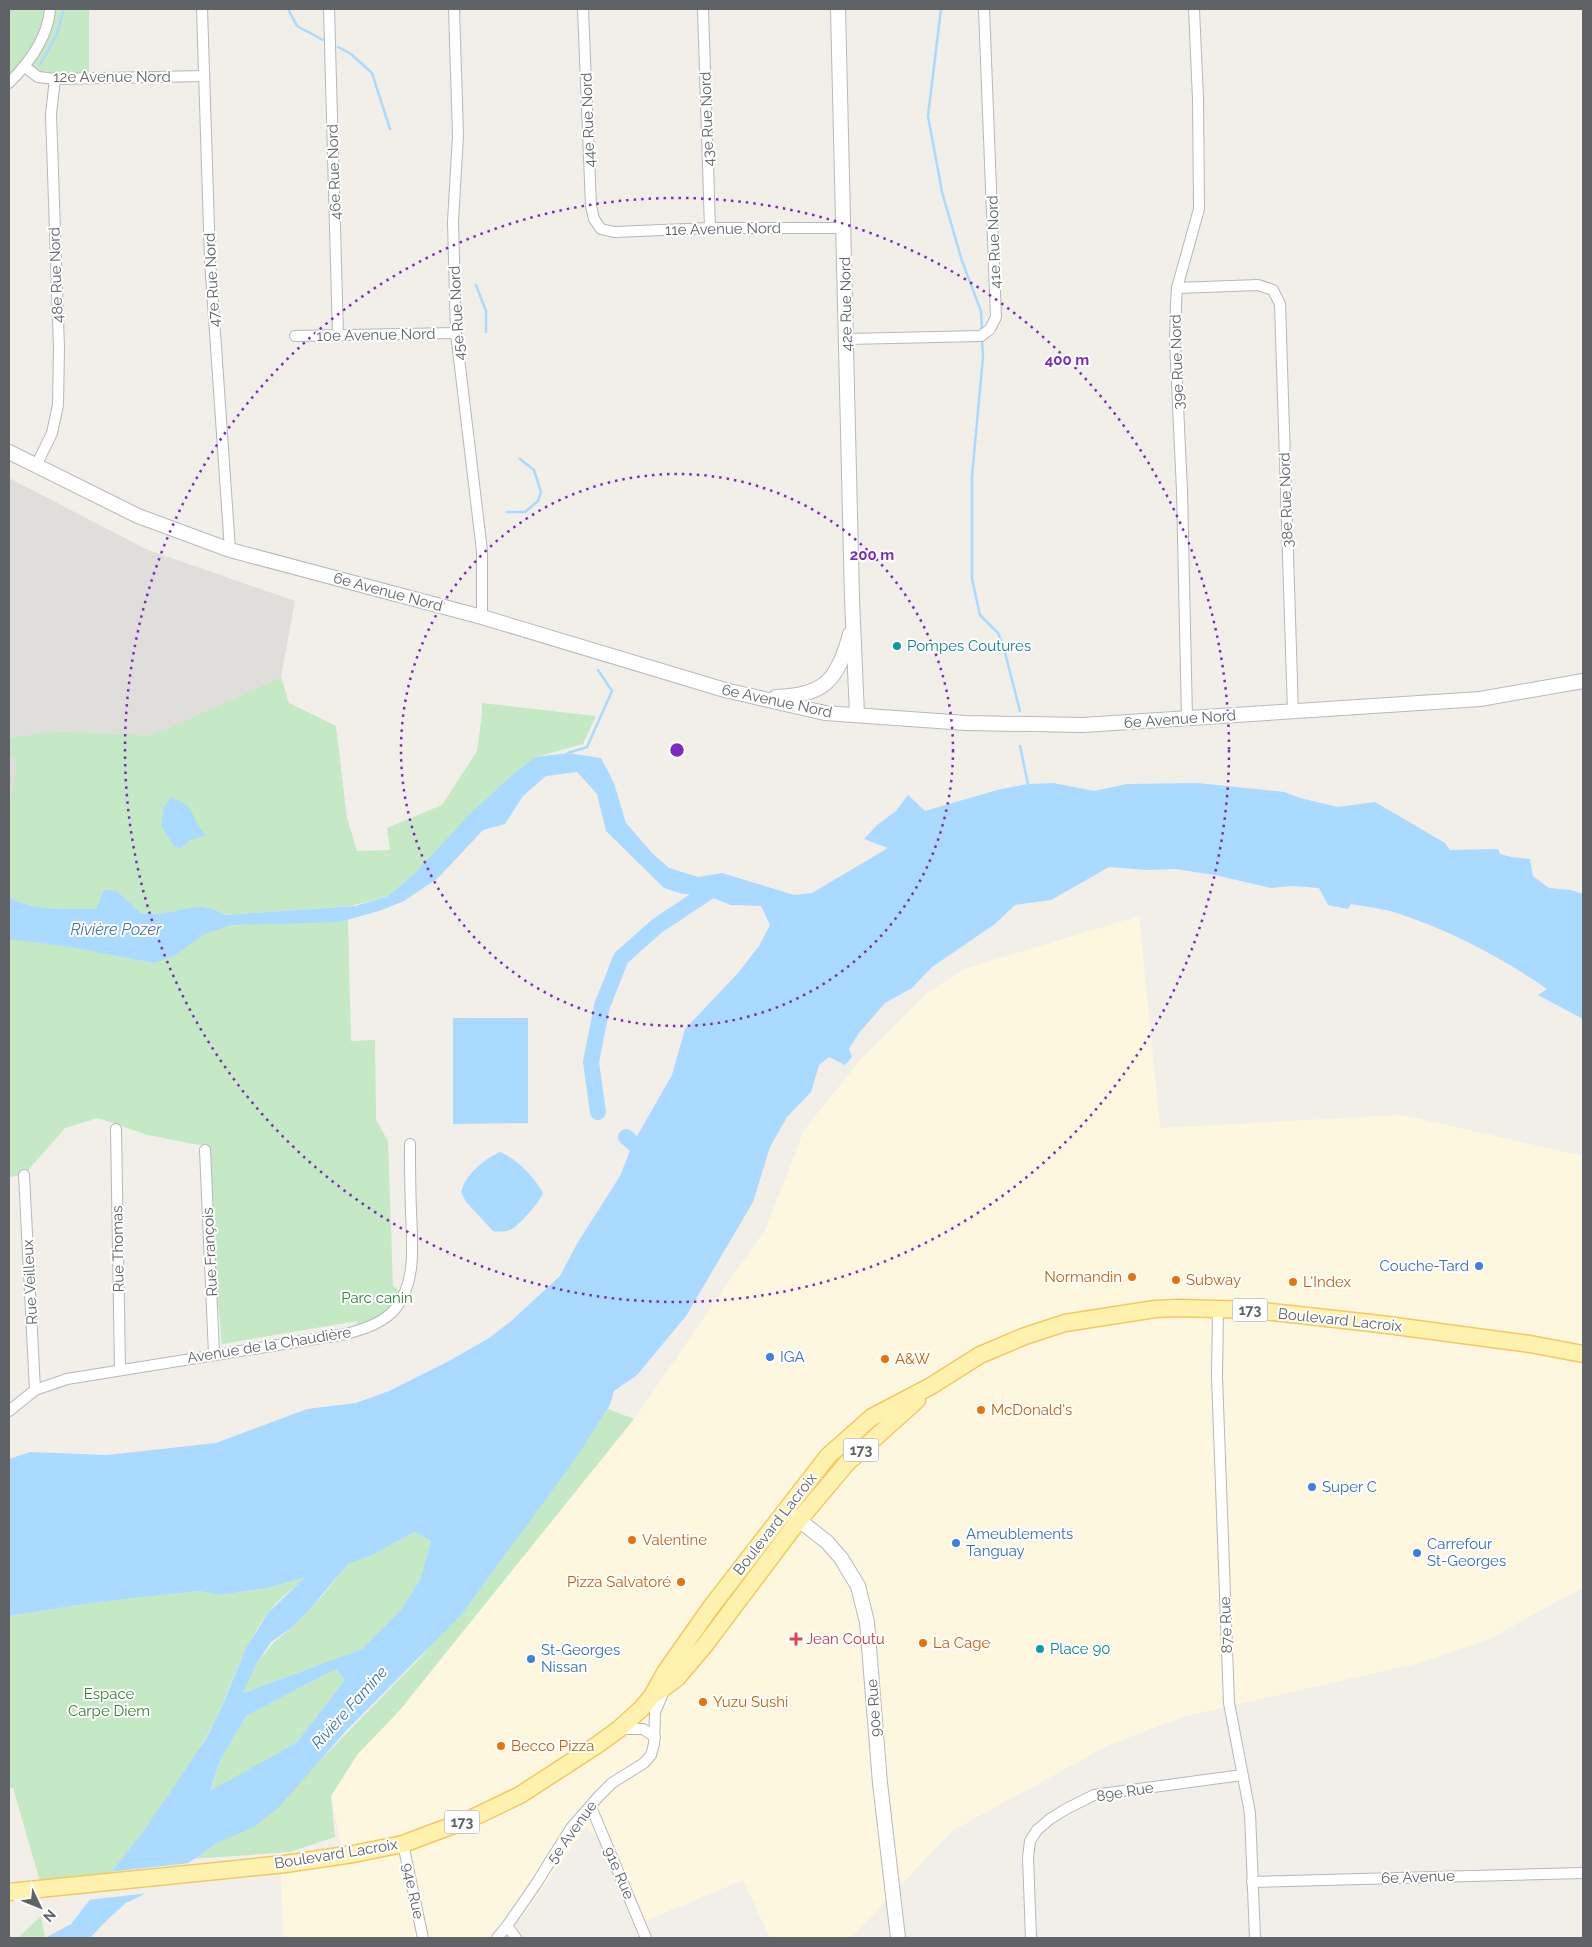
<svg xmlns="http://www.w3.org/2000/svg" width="1592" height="1947" viewBox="0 0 1592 1947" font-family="Raleway,sans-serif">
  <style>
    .commercial { fill: #fef7e0 }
    .industrial { fill: #e0deda }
    .green { fill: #c5e8c5 }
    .water { fill: #aadaff; fill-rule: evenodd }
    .pier { fill: #f1efe8 }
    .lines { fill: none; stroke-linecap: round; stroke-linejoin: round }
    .stream { stroke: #aadaff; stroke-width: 2.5 }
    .river { stroke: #aadaff; stroke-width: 16 }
    .street-casing { stroke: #b5b8bc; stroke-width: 12 }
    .secondary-casing { stroke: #b6babf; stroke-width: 16 }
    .primary-casing { stroke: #f2c960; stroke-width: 19 }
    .street { stroke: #fff; stroke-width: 10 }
    .secondary { stroke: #fff; stroke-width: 14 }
    .primary { stroke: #fff2af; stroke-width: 16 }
    .ring { fill: none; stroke: #7b2cbf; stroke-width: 2.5; stroke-dasharray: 2.5 5 }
    .culture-dot { fill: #0f9aa8; stroke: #fff; stroke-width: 2 }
    .shop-dot { fill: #3f7fe0; stroke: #fff; stroke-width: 2 }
    .food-dot { fill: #e8710a; stroke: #fff; stroke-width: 2 }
    .health-dot { fill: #e0444e; stroke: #fff; stroke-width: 2 }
    .labels { text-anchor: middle; stroke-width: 4; stroke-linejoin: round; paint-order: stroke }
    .shield { fill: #fff; stroke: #8f9295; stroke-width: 1 }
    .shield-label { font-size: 14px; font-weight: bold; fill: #5f6368 }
    .street-label { font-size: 15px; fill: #5f6368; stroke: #fff }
    .culture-label { font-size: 15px; fill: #0d838f; stroke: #fff; text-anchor: start }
    .shop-label { font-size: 15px; fill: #366cbe; stroke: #fff; text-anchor: start }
    .food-label { font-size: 15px; fill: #c56008; stroke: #fff; text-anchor: start }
    .park-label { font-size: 15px; fill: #348238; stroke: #fff }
    .health-label { font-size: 15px; fill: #be3a42; stroke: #fff; text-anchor: start }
    .water-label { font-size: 16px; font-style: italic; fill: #4174aa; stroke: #fff }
    .centre { fill: #7b2cbf; stroke: #fff; stroke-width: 2.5 }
    .ring-label { font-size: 15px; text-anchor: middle; font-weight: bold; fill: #7b2cbf; stroke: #fff; stroke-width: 4; stroke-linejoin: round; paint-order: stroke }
  </style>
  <rect width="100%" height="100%" fill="#f1efe8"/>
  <polygon class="commercial" points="1139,916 1160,1128 1402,1115 1583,1156 1583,1587 1489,1639 1415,1664 1186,1716 1109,1745 952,1831 851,1938 770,1938 743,1880 641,1923 610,1849 586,1827 515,1927 504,1938 283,1938 281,1874 344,1858 331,1796 357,1755 399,1711 634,1419 766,1228 804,1130 862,1058 927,993 964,969"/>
  <g class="industrial">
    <polygon points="9,478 146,549 295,601 281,677 152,735 51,731 9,738"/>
    <polygon points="9,753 18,765 9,807"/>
  </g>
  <g class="green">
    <polygon points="9,9 89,9 89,78 55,79 25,67 9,83"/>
    <path d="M 281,677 L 289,703 L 336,726 L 347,818 L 357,851 L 390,850 L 387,828 L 442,805 L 477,751 L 482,714 L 482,703 L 596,716 L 583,744 L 536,757 L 416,872 L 388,896 L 351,906 L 225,915 C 200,899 183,912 157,914 C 151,914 146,913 141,913 L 117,891 L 104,889 L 96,909 C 68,909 34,911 9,897 L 9,807 L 17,765 L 9,753 L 9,738 L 51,731 L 152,735 Z"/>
    <polygon points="348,919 351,1041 375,1040 376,1120 388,1141 393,1286 404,1294 396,1308 358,1331 357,1321 222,1344 204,1146 148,1135 98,1118 65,1128 24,1175 9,1177 9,934 152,963 205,934 232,925"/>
    <polygon points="608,1409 634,1419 399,1711 357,1755 331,1796 335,1837 290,1852 191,1859 222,1840 260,1822 421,1657 498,1565"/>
    <polygon points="415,1532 431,1541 420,1580 400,1611 362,1649 243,1693 257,1663 273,1643 291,1628 323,1595 349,1563 368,1557"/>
    <path d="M 306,1576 C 294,1588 278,1599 268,1613 C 239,1650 229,1699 205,1739 C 176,1790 140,1836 104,1882 L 42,1888 L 13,1788 L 9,1788 L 9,1616 L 98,1602 L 199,1591 L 221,1595 L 267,1588 Z"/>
    <polygon points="336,1669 345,1680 296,1743 210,1792 220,1761 246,1716"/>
    <polygon points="41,1916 45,1938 18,1938"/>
  </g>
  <g class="water">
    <path d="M 568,753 L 601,758 L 614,783 L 626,823 L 652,853 L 669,868 L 698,877 L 722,873 L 794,895 L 812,893 L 888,848 L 864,839 L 877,825 L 896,811 L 908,795 L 925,811 L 997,790 L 1028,784 L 1053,783 L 1094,791 L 1127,784 L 1198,783 L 1284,792 L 1300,798 L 1338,807 L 1375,802 L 1445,843 L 1450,850 L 1498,849 L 1500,854 L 1511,857 L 1530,859 L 1533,876 L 1549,888 L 1571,890 L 1583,894 L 1583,1019 L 1538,995 L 1547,989 C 1501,957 1451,931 1397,913 C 1382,908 1366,907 1351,904 L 1348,909 L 1328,905 L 1319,888 L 1291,886 L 1271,888 L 1215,875 L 1175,869 L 1147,870 L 1109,867 L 1051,900 L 1015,905 L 995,924 L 932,967 L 912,988 L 885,1003 L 859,1033 L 849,1049 L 852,1057 L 845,1065 L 829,1057 L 819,1065 L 811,1092 L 787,1117 L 770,1147 L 753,1202 L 686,1316 L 637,1375 L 614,1391 L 610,1405 L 576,1458 L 461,1615 L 345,1732 L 279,1807 L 254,1827 L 217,1843 L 141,1896 L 126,1903 L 108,1919 L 90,1938 L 45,1938 L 71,1924 L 145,1829 L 206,1739 L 223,1704 L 246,1648 L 268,1613 L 305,1577 L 267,1588 L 221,1595 L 199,1591 L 98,1602 L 9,1616 L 9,1459 L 30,1452 L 107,1455 L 216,1443 L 307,1409 L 356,1403 L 389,1391 L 449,1361 L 489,1338 L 510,1322 L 560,1276 L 578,1242 L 620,1176 L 633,1143 L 672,1075 L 685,1029 L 738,973 L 759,946 L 770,925 L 761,906 L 731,905 L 705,895 L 683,894 L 664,888 L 606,831 L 597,794 L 577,772 L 546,776 L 523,796 L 505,824 L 483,830 L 438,878 L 404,901 L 379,911 L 339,922 L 232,925 L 205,934 L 173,956 L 153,963 L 71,947 L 9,939 L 9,897 C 34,911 68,909 96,909 L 104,889 L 117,891 L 141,913 C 146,913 151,914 157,914 C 183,912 200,899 225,915 L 355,906 L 388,896 L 416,872 L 470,814 L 510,777 L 536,757 ZM 415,1532 L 431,1541 L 420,1580 L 400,1611 L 362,1649 L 243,1693 L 257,1663 L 271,1642 L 291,1628 L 309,1610 L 349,1563 L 368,1557 ZM 336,1669 L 345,1680 L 296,1743 L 210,1791 L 220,1761 L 246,1716 Z"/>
    <path d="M 171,797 C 201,808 188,820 207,835 L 190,840 L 180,849 L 174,846 L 161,826 L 164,807 Z"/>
    <polygon points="453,1018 528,1018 528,1123 453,1124"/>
    <path d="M 500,1152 C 517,1159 534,1177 543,1193 C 539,1203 521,1223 512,1229 C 506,1232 499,1232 493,1231 L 466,1202 L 461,1192 C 466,1174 483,1160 500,1152 Z"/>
  </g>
  <polygon class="pier" points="190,1863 149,1893 87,1900 108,1872"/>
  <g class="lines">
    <g class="stream">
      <polyline points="288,9 297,26 323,40"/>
      <polyline points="941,9 928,116 942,192 962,261 981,311 982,331"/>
      <polyline points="338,47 351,54 372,73 390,129"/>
      <polyline points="40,65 57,34 64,9"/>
      <polyline points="476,285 486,311 486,332"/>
      <polyline points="982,339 983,357 972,476 972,579 980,615 998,633 1003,645 1020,711"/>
      <polyline points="507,512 525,512 538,501 541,492 534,470 520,459"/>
      <polyline points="1020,746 1028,784"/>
      <polyline points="568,753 587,747 612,691 598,670"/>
    </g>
    <g class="river">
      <polyline points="598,1112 591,1062 602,1006 621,958 657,926 714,888"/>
      <polyline points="626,1137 633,1143"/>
    </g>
    <g class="street-casing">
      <g id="street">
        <polyline points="202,9 210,260 230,550"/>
        <polyline points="329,9 338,336"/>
        <polyline points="454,9 458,135 453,222 456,333 482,551 482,617"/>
        <polyline points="583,9 591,206 594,219 601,229 614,232 710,228 844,228"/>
        <polyline points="703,9 710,228"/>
        <polyline points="25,67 38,77 55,79 204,76"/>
        <path d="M 9,83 C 29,63 48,38 50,9"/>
        <polyline points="1177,288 1258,285 1273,290 1280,304 1293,712"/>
        <polyline points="295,336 456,333"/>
        <polyline points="847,339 981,336 990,329 996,317 984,9"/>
        <polyline points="36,466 52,433 58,405 59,348 51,114 55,79"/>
        <polyline points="1187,718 1182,491 1175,341 1176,305 1177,288 1199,209 1198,99 1194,9"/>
        <polyline points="116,1129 120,1369"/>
        <polyline points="205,1150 214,1354"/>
        <polyline points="24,1175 35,1390"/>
        <polyline points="1218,1309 1217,1377 1229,1703 1250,1813 1255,1938"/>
        <path d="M 9,1411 L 35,1390 L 67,1379 L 346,1334 C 364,1329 384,1323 396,1308 C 417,1281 412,1242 411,1210 C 410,1188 410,1166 410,1144"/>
        <polyline points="619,1729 643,1729 655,1737"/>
        <polyline points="591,1807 646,1938"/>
        <polyline points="403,1844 423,1938"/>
        <polyline points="1252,1882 1583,1873"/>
        <polyline points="507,1926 516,1938"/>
        <polyline points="497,1938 507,1926 536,1884 571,1828 599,1796 612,1783 644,1763 651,1755 654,1744 655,1712 665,1689"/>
        <polyline points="1031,1938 1028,1857 1030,1841 1037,1830 1050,1819 1066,1809 1094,1795 1242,1775"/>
      </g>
    </g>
    <g class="secondary-casing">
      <g id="secondary">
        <polyline points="838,9 852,599 857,715"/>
        <polyline points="9,452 138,516 230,550 482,617 725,690 825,713 966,723 1083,725 1480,699 1583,681"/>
        <path d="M 776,697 C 825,696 838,679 850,634"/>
        <polyline points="791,1514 827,1542 841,1558 858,1586 867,1622 880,1783 898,1938"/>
      </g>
    </g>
    <g class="primary-casing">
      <g id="primary">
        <polyline points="657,1693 677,1678 705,1645 799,1520 847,1463 917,1400"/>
        <polyline points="9,1892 285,1864 353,1854 403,1844 432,1833 468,1820 520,1795 597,1745 619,1729 641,1709 652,1696 666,1671 711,1607 828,1456 872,1417 931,1386 980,1355 1025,1336 1065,1323 1155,1309 1178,1308 1254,1310 1380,1324 1530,1344 1583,1354"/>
      </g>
    </g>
    <use href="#street" class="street"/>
    <use href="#secondary" class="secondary"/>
    <use href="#primary" class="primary"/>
  </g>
  <g class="ring">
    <circle cx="677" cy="750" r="276"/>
    <circle cx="677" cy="750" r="552"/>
  </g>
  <g class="culture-dot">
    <circle cx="897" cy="646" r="5"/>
    <circle cx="1040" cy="1649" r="5"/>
  </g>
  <g class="shop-dot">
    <circle cx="1479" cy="1266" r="5"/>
    <circle cx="770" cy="1357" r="5"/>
    <circle cx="1312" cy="1487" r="5"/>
    <circle cx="956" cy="1543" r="5"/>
    <circle cx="1417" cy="1553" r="5"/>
    <circle cx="531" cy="1659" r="5"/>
  </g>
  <g class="food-dot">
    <circle cx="1132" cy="1277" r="5"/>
    <circle cx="1176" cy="1280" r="5"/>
    <circle cx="1293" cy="1282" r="5"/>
    <circle cx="885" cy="1359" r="5"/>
    <circle cx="981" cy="1410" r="5"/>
    <circle cx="632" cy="1540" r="5"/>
    <circle cx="681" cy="1582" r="5"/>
    <circle cx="923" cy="1643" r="5"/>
    <circle cx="703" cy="1702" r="5"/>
    <circle cx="501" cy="1746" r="5"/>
  </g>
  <path class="health-dot" d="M793.5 1631.5h5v5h5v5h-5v5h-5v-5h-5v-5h5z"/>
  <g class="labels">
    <g class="shield">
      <rect x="1232.5" y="1298.5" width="35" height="23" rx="4"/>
      <rect x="843.5" y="1438.5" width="35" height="23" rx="4"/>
      <rect x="444.5" y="1810.5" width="35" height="23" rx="4"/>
    </g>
    <g class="shield-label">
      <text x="1250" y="1315">173</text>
      <text x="861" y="1455">173</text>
      <text x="462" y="1827">173</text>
    </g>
    <g class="street-label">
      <text x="112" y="82">12e Avenue Nord</text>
      <text transform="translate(707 119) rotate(-92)" y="5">43e Rue Nord</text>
      <text transform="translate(588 120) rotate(-92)" y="5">44e Rue Nord</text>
      <text transform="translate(334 172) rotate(-92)" y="5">46e Rue Nord</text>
      <text transform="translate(723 229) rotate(-1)" y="5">11e Avenue Nord</text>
      <text transform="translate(994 242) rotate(-92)" y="5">41e Rue Nord</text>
      <text transform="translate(56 275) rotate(-92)" y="5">48e Rue Nord</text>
      <text transform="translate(212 280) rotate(-93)" y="5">47e Rue Nord</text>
      <text transform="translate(846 304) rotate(-91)" y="5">42e Rue Nord</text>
      <text transform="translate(457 313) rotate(-93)" y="5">45e Rue Nord</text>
      <text transform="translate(376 335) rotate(-1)" y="5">10e Avenue Nord</text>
      <text transform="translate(1177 362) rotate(-92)" y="5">39e Rue Nord</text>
      <text transform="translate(1286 500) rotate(-92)" y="5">38e Rue Nord</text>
      <text transform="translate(388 592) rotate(15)" y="5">6e Avenue Nord</text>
      <text transform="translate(777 701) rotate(12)" y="5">6e Avenue Nord</text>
      <text transform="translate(1180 719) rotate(-4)" y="5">6e Avenue Nord</text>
      <text transform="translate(118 1249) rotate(-91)" y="5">Rue Thomas</text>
      <text transform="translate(210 1252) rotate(-93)" y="5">Rue François</text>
      <text transform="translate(30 1282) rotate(-93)" y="5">Rue Veilleux</text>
      <text transform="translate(1340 1320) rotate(6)" y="5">Boulevard Lacroix</text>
      <text transform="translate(269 1345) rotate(-9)" y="5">Avenue de la Chaudière</text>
      <text transform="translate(775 1524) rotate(-52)" y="5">Boulevard Lacroix</text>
      <text transform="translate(1226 1625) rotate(-92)" y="5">87e Rue</text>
      <text transform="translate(874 1708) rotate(-94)" y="5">90e Rue</text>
      <text transform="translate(1125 1792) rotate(-9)" y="5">89e Rue</text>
      <text transform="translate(572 1832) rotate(-54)" y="5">5e Avenue</text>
      <text transform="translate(336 1854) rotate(-9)" y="5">Boulevard Lacroix</text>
      <text transform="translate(619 1873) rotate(67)" y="5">91e Rue</text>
      <text transform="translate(1418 1877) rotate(-2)" y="5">6e Avenue</text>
      <text transform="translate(413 1891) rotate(78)" y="5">94e Rue</text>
    </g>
    <g class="culture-label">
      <text x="907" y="651">Pompes Coutures</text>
      <text x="1050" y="1654">Place 90</text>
    </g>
    <g class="shop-label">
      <text x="1469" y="1271" text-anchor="end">Couche-Tard</text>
      <text x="780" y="1362">IGA</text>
      <text x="1322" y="1492">Super C</text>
      <text x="966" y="1539">Ameublements<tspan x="966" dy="17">Tanguay</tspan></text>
      <text x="1427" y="1549">Carrefour<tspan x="1427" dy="17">St-Georges</tspan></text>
      <text x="541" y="1655">St-Georges<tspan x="541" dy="17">Nissan</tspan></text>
    </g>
    <g class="food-label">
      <text x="1122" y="1282" text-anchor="end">Normandin</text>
      <text x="1186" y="1285">Subway</text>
      <text x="1303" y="1287">L'Index</text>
      <text x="895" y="1364">A&amp;W</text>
      <text x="991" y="1415">McDonald's</text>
      <text x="642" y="1545">Valentine</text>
      <text x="671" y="1587" text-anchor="end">Pizza Salvatoré</text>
      <text x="933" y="1648">La Cage</text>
      <text x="713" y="1707">Yuzu Sushi</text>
      <text x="511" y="1751">Becco Pizza</text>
    </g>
    <g class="park-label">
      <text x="377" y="1303">Parc canin</text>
      <text x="109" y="1699">Espace<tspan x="109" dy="17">Carpe Diem</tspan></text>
    </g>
    <g class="health-label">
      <text x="806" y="1644">Jean Coutu</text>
    </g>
    <g class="water-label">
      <text x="116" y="935">Rivière Pozer</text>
      <text transform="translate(349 1707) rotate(-48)" y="6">Rivière Famine</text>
    </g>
  </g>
  <circle cx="677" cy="750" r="8" class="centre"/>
  <g class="ring-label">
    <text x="1067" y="365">400 m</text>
    <text x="872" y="560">200 m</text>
  </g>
  <rect width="1592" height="1947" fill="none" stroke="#5f6368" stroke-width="20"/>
  <g transform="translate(40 1907) rotate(133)" stroke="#ffffff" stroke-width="4" paint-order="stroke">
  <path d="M0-4L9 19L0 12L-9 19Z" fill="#5f6368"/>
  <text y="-8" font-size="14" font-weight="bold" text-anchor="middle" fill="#5f6368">N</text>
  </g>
</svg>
